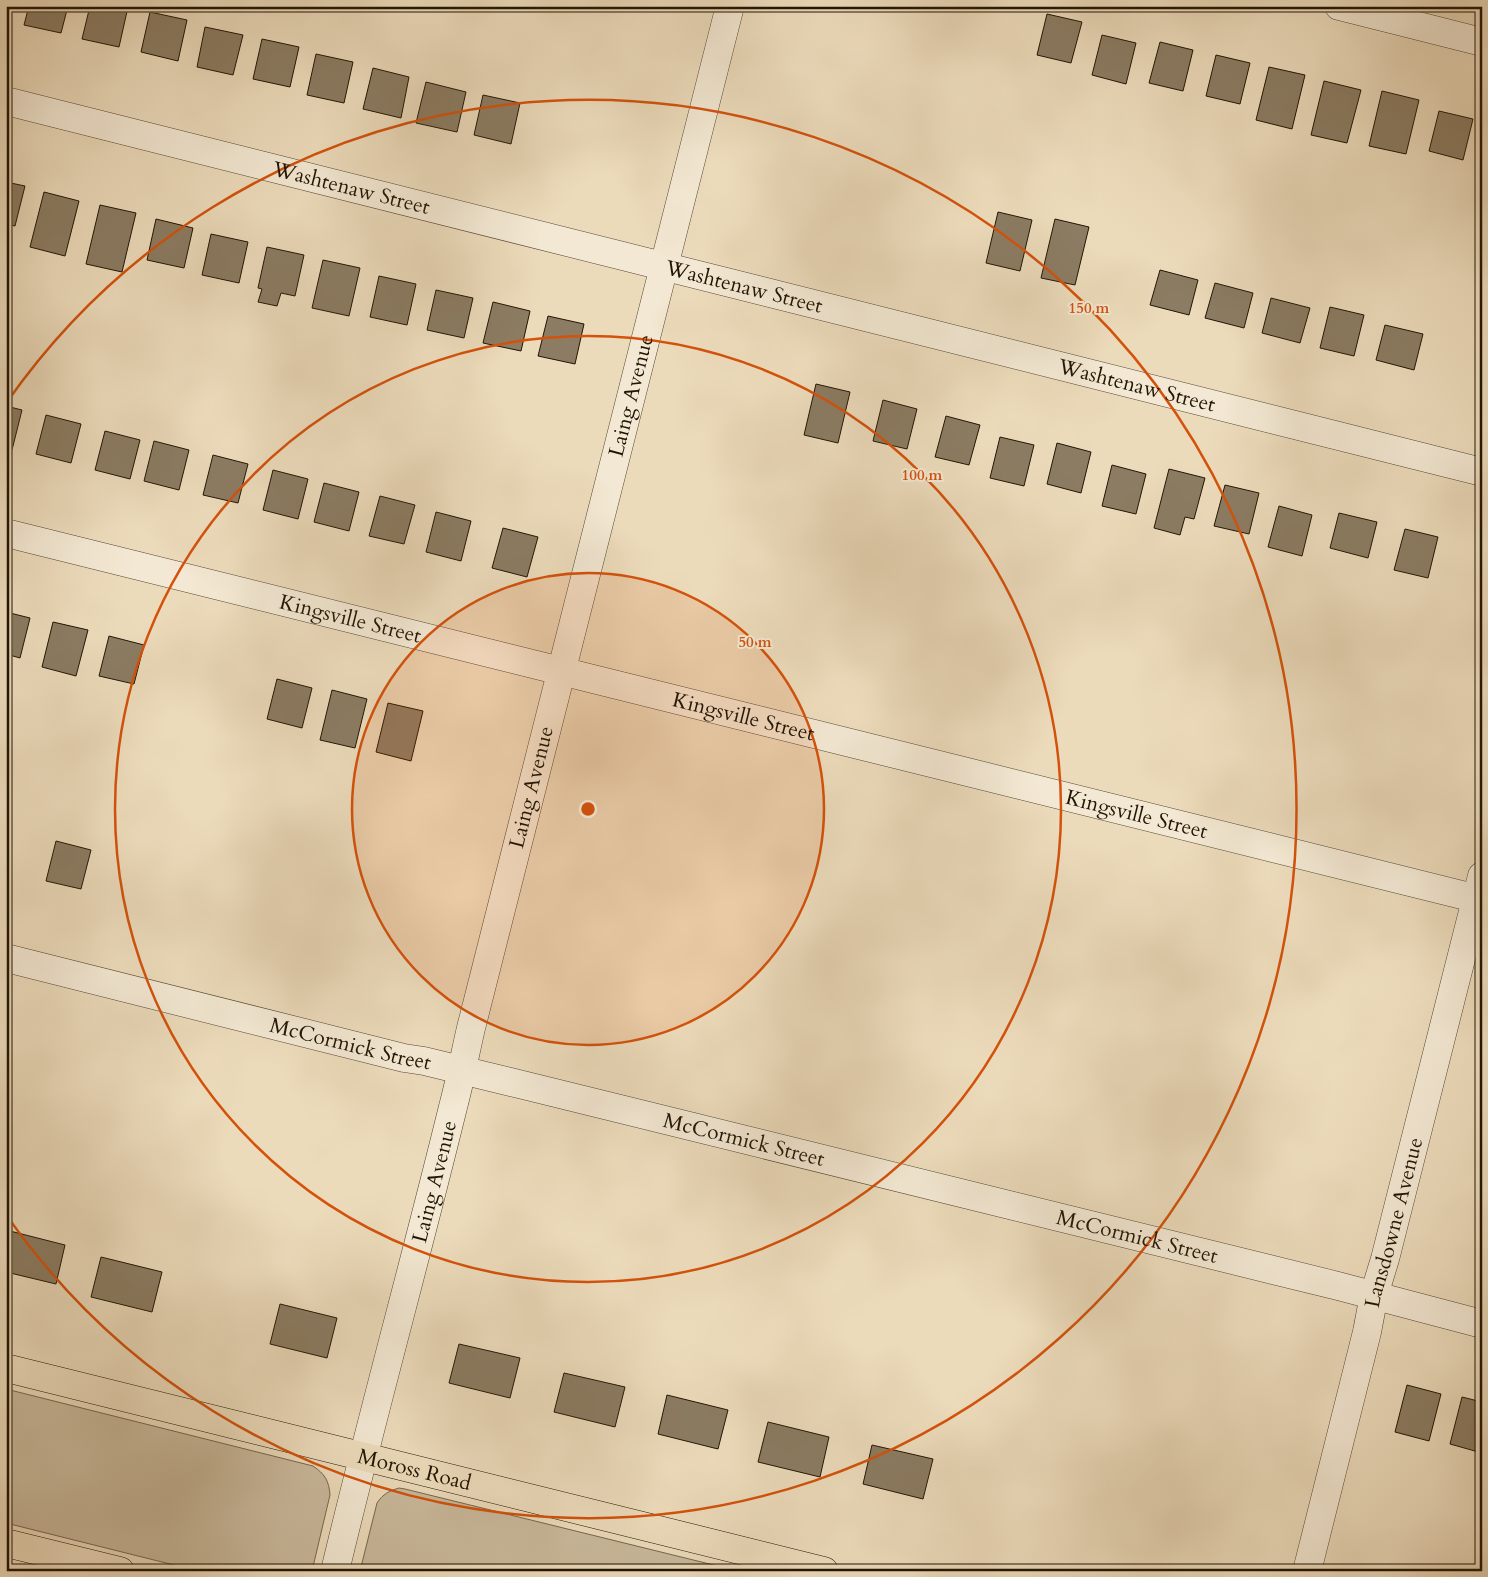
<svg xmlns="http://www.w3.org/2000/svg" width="1488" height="1577" viewBox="0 0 1488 1577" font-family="Cardo,serif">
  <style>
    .green { fill: #c9b99c; stroke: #756750 }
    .building { fill: #8b7c63; stroke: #211504 }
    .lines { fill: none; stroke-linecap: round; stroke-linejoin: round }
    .minor-casing { stroke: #544632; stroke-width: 29 }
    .major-casing { stroke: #211504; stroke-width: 29 }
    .minor { stroke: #f3e8d3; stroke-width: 28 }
    .major { stroke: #ecdbbb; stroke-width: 28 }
    .ring { fill: none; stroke: #d4520b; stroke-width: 2.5 }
    .labels { text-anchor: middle; stroke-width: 4; stroke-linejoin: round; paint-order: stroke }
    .street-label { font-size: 21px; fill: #211504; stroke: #f3e8d3 }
    .centre { fill: #d4520b; stroke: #f3e8d3; stroke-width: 2.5 }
    .ring-label { font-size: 15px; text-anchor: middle; font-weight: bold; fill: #d4520b; stroke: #f3e8d3; stroke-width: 4; stroke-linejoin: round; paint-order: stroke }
  </style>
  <rect width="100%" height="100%" fill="#ecdbbb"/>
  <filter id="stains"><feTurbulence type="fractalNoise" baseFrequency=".004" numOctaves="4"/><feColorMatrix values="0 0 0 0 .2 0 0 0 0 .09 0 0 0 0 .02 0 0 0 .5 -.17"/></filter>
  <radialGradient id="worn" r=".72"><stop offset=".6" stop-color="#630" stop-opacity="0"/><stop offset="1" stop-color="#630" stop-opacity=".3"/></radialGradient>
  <g class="green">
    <path d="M 6,1389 L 313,1466 C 325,1474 329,1481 330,1495 L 312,1571 L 198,1571 L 6,1523 Z"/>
    <path d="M 399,1488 L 405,1489 L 738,1571 L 360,1571 L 377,1503 C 383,1494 389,1491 399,1488 Z"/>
  </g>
  <g class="building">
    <polygon points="6,6 11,6 9,19 6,19"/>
    <polygon points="29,6 68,6 61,33 24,25"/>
    <polygon points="90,6 128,7 119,47 82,39"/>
    <polygon points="150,12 187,20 178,61 141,52"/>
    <polygon points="1047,14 1082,22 1071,63 1037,55"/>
    <polygon points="205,27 243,35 233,75 197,67"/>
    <polygon points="1102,35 1136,43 1126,84 1092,75"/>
    <polygon points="262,39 299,47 290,87 253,79"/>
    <polygon points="1160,42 1193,50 1183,91 1149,83"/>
    <polygon points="316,54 353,62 344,103 307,95"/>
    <polygon points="1216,55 1250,63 1240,104 1206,96"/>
    <polygon points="1269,67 1305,75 1292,129 1256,120"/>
    <polygon points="373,68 409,77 401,118 363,109"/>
    <polygon points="1324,81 1361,90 1347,143 1311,135"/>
    <polygon points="426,82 466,92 457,132 416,123"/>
    <polygon points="1382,91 1419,100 1406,154 1369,146"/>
    <polygon points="483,95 520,103 511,144 474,135"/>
    <polygon points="1439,111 1473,119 1463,160 1429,151"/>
    <polygon points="6,182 25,186 15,226 6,224"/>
    <polygon points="44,192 79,201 65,256 30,247"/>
    <polygon points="100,205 136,213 122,272 86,264"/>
    <polygon points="998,212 1032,220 1020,271 986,263"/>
    <polygon points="156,219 193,228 184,268 147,260"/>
    <polygon points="1055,219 1089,227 1075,285 1041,278"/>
    <polygon points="211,234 248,242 239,283 202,275"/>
    <polygon points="267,247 304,255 295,296 281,293 277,306 258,302 262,289 258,288"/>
    <polygon points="323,260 360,268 349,316 312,308"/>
    <polygon points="1160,270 1198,280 1189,315 1150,305"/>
    <polygon points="379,276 416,284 407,325 370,317"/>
    <polygon points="1215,283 1253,293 1244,328 1205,318"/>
    <polygon points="436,290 473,298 464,338 427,330"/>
    <polygon points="1271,298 1310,308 1300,343 1262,333"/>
    <polygon points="493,302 530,311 521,351 483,343"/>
    <polygon points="1330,307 1364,315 1354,356 1320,348"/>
    <polygon points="548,316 584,324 575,364 538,356"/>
    <polygon points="1385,325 1423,334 1414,370 1376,360"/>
    <polygon points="816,384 850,392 838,443 804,435"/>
    <polygon points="883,400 917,409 907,449 873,441"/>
    <polygon points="6,406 22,410 12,450 6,448"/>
    <polygon points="46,415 81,424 71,463 36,454"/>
    <polygon points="946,416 980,425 969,465 935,457"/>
    <polygon points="105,431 140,440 130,479 95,470"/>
    <polygon points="1000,437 1034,445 1024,486 990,478"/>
    <polygon points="154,441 189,450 179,490 144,481"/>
    <polygon points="1057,443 1091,452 1081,493 1047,484"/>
    <polygon points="213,455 248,464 238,503 203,495"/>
    <polygon points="1112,465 1146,474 1136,514 1102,506"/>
    <polygon points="1169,469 1205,478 1194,519 1185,517 1180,535 1154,528"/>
    <polygon points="273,470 308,479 298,519 263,510"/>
    <polygon points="324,483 359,492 349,531 314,522"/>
    <polygon points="1225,485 1259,493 1249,534 1214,526"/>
    <polygon points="380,496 415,505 404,544 369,536"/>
    <polygon points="1279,506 1312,515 1302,556 1268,547"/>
    <polygon points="436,512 471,521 461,561 426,552"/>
    <polygon points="1339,513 1377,522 1368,558 1330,548"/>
    <polygon points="503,528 538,537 527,577 492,568"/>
    <polygon points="1405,529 1438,537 1428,578 1394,570"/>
    <polygon points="6,612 30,618 20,658 6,654"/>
    <polygon points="53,622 88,630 76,676 42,667"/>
    <polygon points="109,636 144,645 134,684 99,676"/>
    <polygon points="277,679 312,688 302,728 267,719"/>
    <polygon points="332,690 367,699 355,748 320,740"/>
    <polygon points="388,703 423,711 411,761 376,752"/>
    <polygon points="56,841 91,850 81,889 46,881"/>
    <polygon points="6,1230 65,1245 56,1284 6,1272"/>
    <polygon points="101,1257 162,1272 152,1312 91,1297"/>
    <polygon points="280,1304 337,1318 327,1358 270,1344"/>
    <polygon points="459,1344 520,1358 510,1398 449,1383"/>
    <polygon points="564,1373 625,1387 615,1427 554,1412"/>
    <polygon points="1407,1385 1441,1394 1429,1441 1395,1432"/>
    <polygon points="667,1395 728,1410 718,1449 658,1434"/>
    <polygon points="1462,1397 1482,1402 1482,1453 1450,1444"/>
    <polygon points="768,1422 829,1437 820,1477 758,1462"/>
    <polygon points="872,1445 933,1459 923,1499 863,1484"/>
  </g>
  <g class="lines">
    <g class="minor-casing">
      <g id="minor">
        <polyline points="1339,6 1482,42"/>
        <path id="s1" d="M 6,101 L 1482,472"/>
        <path id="s2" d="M 6,533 L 1482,900"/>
        <path id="s3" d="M 6,958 L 404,1058 L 424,1061 L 523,1085 L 1338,1286 L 1482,1324"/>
        <path id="s4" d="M 335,1571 C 372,1416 415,1262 453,1107 C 460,1081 465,1054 471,1028 C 555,687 644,347 730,6"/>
        <path id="s5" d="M 1307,1571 L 1367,1332 L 1374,1295 L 1385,1259 L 1482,876"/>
      </g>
    </g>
    <g class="major-casing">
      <g id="major">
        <path id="s6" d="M 6,1368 L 824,1571"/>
        <polyline points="6,1543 120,1571"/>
      </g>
    </g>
    <use href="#minor" class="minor"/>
    <use href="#major" class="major"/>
  </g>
  <circle cx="588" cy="809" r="236" fill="#d4520b" fill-opacity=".12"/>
  <g class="ring">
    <circle cx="588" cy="809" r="236"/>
    <circle cx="588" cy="809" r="473"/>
    <path d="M7 402A709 709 0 1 1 7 1216"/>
  </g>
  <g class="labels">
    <g class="street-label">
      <text dy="7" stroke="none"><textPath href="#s1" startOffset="356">Washtenaw Street</textPath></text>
      <text dy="7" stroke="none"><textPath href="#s1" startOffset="761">Washtenaw Street</textPath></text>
      <text dy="7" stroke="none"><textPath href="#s1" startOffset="1166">Washtenaw Street</textPath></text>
      <text dy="7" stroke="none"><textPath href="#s4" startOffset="1212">Laing Avenue</textPath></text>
      <text dy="7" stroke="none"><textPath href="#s2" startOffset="355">Kingsville Street</textPath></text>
      <text dy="7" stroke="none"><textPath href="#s2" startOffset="760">Kingsville Street</textPath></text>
      <text dy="7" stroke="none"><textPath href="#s4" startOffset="808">Laing Avenue</textPath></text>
      <text dy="7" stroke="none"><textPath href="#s2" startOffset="1165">Kingsville Street</textPath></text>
      <text dy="7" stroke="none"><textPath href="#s3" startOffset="355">McCormick Street</textPath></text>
      <text dy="7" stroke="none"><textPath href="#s3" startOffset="760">McCormick Street</textPath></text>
      <text dy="7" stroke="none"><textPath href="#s4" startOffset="402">Laing Avenue</textPath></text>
      <text dy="7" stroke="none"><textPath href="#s5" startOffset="359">Lansdowne Avenue</textPath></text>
      <text dy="7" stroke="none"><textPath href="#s3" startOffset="1165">McCormick Street</textPath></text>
      <text dy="7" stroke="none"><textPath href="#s6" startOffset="421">Moross Road</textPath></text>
    </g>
  </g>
  <circle cx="588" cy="809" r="8" class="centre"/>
  <g class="ring-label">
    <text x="1089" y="313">150 m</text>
    <text x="922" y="480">100 m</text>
    <text x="755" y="647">50 m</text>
  </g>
  <rect width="1488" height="1577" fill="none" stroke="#ecdbbb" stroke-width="25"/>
  <rect x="8" y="8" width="1473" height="1562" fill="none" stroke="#211504" stroke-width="2.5"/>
  <rect x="12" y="12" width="1463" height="1552" fill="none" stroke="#211504"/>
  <rect width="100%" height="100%" filter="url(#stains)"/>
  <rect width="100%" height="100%" fill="url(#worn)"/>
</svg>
